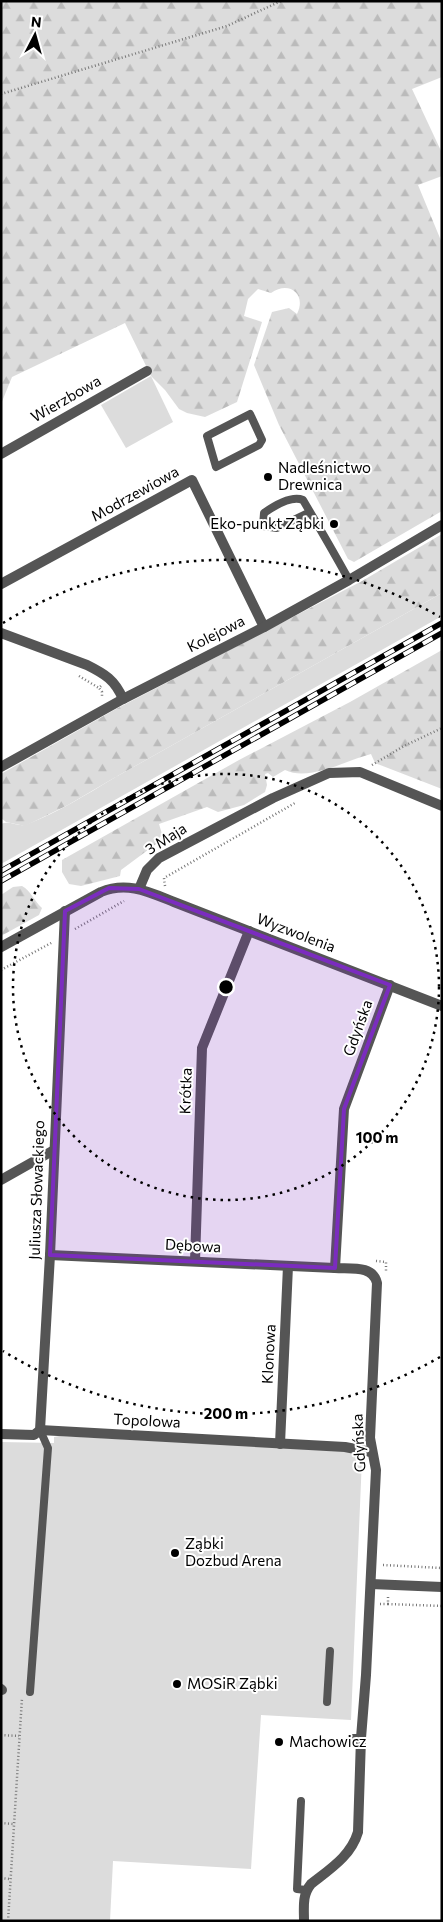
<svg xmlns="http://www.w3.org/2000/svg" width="443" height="1922" viewBox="0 0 443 1922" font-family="Commissioner,sans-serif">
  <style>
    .green { fill: #dcdcdc }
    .forest { fill: url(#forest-firs) }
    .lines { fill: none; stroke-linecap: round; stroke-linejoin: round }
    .path { stroke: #777; stroke-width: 2.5; stroke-dasharray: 1 2.5; stroke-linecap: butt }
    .service { stroke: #555; stroke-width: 8 }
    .minor { stroke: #555; stroke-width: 10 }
    .tertiary { stroke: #555; stroke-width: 10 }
    .rail-casing { stroke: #000; stroke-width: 5.5 }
    .rail { stroke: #fff; stroke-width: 4; stroke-dasharray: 11; stroke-linecap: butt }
    .marked { fill: #7b2cbf; fill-opacity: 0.2; stroke: #7b2cbf; stroke-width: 4; stroke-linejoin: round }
    .ring { fill: none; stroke: #000; stroke-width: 2.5; stroke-dasharray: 2.5 5 }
    .poi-dot { fill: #000; stroke: #fff; stroke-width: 2 }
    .labels { text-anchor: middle; stroke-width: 4; stroke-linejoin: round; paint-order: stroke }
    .street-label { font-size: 15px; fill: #000; stroke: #fff }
    .poi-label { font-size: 15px; fill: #000; stroke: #fff; text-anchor: start }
    .centre { fill: #000; stroke: #fff; stroke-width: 2.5 }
    .ring-label { font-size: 15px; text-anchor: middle; font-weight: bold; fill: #000; stroke: #fff; stroke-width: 4; stroke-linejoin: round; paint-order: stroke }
  </style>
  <defs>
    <pattern id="forest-firs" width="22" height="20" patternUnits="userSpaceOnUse" patternTransform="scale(1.25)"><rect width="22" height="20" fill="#dcdcdc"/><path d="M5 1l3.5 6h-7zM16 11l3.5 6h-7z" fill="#bbb"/></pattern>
  </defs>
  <rect width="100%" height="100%" fill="#fff"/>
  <g class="green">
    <polygon points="151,376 173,422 126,448 101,405"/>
    <path d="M 442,593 L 442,616 L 1,864 L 1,824 C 10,820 19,828 28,824 C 58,812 86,795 114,778 Z"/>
    <polygon points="59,1436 345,1450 362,1458 351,1720 261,1715 251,1869 113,1861 110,1921 1,1921 1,1442 54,1443 54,1437"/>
  </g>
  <g class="forest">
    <path d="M 1,1 L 442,1 L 442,77 L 412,89 L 442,153 L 442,176 L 418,185 L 442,243 L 442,511 L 354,562 L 348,559 L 279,425 L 254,365 L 272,312 L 289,308 L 297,314 C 307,294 289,280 271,293 L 258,289 L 248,299 L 244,316 L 262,322 L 237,402 L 205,417 L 187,413 L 179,409 L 165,390 L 151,376 L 125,323 L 12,377 L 1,404 Z"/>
    <polygon points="442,534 442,593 114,778 68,805 25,826 6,822 1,818 1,774 116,709 362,581"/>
    <path d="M 442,650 L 442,789 L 375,763 L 371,754 C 347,760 309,782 285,770 L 273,777 L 268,773 L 265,774 L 267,785 L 265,792 L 244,805 L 218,812 L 207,807 L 159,824 L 162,834 L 156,844 L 121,870 L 120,876 L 81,886 L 69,884 L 62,872 L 62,860 L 239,760 L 350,702 Z"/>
    <path d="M 22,886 C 31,891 34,901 42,908 L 39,915 L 1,936 L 1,895 L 13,887 Z"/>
  </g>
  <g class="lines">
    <g class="path">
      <polyline points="1,94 227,26 281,1"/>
      <polyline points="79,676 99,688"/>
      <polyline points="101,686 99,688 102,692 102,698"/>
      <polyline points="372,765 404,746 442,728"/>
      <polyline points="165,886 164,878 295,803"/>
      <polyline points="75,929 124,901"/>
      <polyline points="1,970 53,942"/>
      <polyline points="376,1261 386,1262 386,1271"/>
      <polyline points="383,1565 442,1568"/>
      <polyline points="388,1597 388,1604 442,1606"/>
      <polyline points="380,1604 388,1604"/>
      <polyline points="1,1735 19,1736"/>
      <polyline points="1,1823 13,1824"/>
      <polyline points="1,1878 10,1879"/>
      <polyline points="8,1921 22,1698"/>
    </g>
    <g class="service">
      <polygon points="250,414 262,440 259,445 216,467 207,436"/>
      <path d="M 310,512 L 277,528 L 263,526 L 264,513 C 274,506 291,495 303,500 C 319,527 334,553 349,580"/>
      <polyline points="30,1692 48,1448 40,1430"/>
      <polyline points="327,1702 330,1651"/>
      <polyline points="351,1738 361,1738"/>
      <polyline points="301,1801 297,1889 306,1890"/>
    </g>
    <g class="minor">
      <polyline points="1,454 147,371"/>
      <polyline points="1,584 192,480 264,627"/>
      <polyline points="139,889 147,870 159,858 273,798 329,773 360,772 442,806"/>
      <polyline points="1,1180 54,1150"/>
      <polyline points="50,1255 335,1268"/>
      <polyline points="195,1261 202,1048 249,931"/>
      <polyline points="40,1430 345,1447 371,1452"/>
      <polyline points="1,1434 34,1435 40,1430 50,1255 65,911"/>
      <polyline points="280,1444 288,1266"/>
      <polyline points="371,1584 442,1587"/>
      <polyline points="1,1689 2,1690"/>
      <path d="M 304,1921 C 304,1907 302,1895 311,1884 C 330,1869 351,1856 358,1832 L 361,1738 L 366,1675 L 376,1470 L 370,1438 L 377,1283 C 373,1265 351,1269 335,1268 L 344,1109 L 390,985"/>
    </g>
    <g class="tertiary">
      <path d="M 1,633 L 87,665 C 105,674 115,680 123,699"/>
      <polyline points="1,767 123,699 264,627 349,580 442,525"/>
      <path d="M 1,947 L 101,892 C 127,881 149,892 174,902 L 442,1006"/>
    </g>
    <g class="rail-casing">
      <g id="rail">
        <polyline points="1,871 442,623"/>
        <polyline points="1,881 442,633"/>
      </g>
    </g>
    <use href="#rail" class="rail"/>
  </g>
  <path class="marked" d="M 109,888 L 139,889 L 390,985 L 344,1109 L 335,1268 L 50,1255 L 65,911 Z"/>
  <g class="ring">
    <circle cx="226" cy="987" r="213"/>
    <path d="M440 1357A427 427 0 0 1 3 1351M3 623A427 427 0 0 1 440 617"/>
  </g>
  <g class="poi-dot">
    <circle cx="268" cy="477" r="5"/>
    <circle cx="334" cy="524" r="5"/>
    <circle cx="175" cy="1553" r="5"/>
    <circle cx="177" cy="1684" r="5"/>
    <circle cx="279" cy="1742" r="5"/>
  </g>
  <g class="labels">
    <g class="street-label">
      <text transform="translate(66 399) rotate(-30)" y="5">Wierzbowa</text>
      <text transform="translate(135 494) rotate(-29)" y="5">Modrzewiowa</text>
      <text transform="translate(216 634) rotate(-27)" y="5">Kolejowa</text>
      <text transform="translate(166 839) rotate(-32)" y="5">3 Maja</text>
      <text transform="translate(296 933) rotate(21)" y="5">Wyzwolenia</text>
      <text transform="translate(358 1028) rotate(-70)" y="5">Gdyńska</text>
      <text transform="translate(186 1091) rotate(-88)" y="5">Krótka</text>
      <text transform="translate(37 1190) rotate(-88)" y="5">Juliusza Słowackiego</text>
      <text transform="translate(193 1246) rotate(3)" y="5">Dębowa</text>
      <text transform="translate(269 1354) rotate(-87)" y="5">Klonowa</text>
      <text transform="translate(147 1421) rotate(3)" y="5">Topolowa</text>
      <text transform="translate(359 1443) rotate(-93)" y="5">Gdyńska</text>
    </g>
    <g class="poi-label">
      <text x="278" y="473">Nadleśnictwo<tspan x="278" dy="17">Drewnica</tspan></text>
      <text x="324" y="529" text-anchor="end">Eko-punkt Ząbki</text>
      <text x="185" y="1549">Ząbki<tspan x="185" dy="17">Dozbud Arena</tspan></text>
      <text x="187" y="1689">MOSiR Ząbki</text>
      <text x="289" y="1747">Machowicz</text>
    </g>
  </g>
  <circle cx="226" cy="987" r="8" class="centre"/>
  <g class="ring-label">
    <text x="377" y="1143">100 m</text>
    <text x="226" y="1419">200 m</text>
  </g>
  <rect width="443" height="1922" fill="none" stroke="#000000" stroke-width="5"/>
  <g transform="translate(35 35) rotate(6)" stroke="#ffffff" stroke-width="4" paint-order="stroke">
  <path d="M0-4L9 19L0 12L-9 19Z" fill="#000000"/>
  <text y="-8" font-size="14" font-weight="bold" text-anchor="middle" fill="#000000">N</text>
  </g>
</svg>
